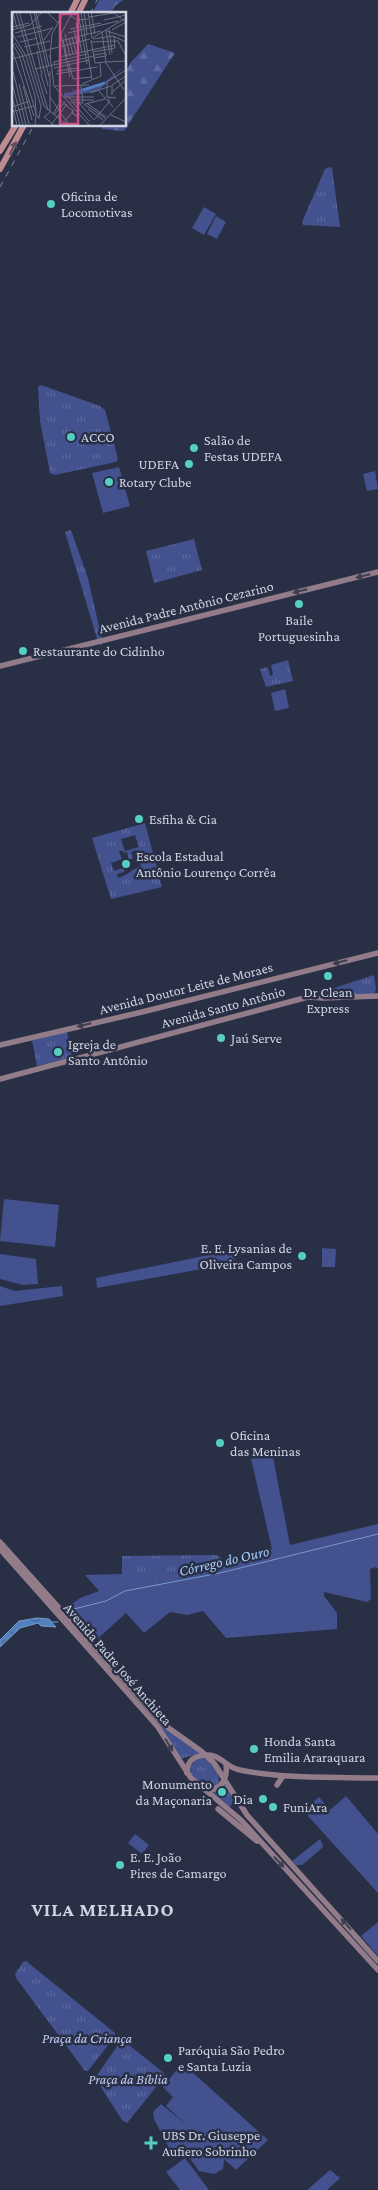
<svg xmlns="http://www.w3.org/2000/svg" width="378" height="2190" viewBox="0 0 378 2190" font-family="'Crimson Pro',serif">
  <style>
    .green { fill: #43518f }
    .forest { fill: url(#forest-firs) }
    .park { fill: url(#park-tufts); fill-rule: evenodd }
    .water { fill: url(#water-waves); stroke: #779aca }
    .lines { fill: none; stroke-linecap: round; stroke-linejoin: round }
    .stream { stroke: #779aca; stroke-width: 1 }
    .secondary { stroke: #927c8a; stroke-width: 5.5 }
    .primary { stroke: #be8b8f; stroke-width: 6 }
    .rail { stroke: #84899b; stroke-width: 1; stroke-dasharray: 6 6; stroke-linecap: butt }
    .oneway { fill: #5d4f5f }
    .oneway2 { fill: #3e3e53 }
    .poi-dot { fill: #56cec3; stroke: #292f45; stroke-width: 2 }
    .labels { text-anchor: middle; stroke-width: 5; stroke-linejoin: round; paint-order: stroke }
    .poi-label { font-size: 14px; fill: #cfd4e2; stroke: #292f45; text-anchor: start }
    .street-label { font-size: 14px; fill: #cfd4e2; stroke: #292f45 }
    .park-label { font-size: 14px; font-style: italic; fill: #c1ccf3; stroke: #292f45 }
    .water-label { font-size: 15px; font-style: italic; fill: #a3cafd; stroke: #292f45 }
    .district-label { font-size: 19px; font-weight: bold; letter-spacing: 1px; fill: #cfd4e2; stroke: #292f45 }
    .inset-river { fill: none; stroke: #5181bf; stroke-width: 2.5 }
    .inset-road { fill: none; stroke: #6b7184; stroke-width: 1 }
    .view { fill: #c65084; fill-opacity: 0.15; stroke: #c65084; stroke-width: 2.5 }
    .inset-edge { fill: none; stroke: #cfd4e2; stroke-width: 2.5 }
  </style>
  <defs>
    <pattern id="forest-firs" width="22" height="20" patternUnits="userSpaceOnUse" patternTransform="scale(1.25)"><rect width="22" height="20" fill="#43518f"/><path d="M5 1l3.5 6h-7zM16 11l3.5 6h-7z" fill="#5d699e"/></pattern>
    <pattern id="park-tufts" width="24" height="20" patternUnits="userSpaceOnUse" patternTransform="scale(1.25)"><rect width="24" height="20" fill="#43518f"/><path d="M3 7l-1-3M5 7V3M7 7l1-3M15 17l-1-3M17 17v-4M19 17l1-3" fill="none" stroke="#5d699e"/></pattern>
    <pattern id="water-waves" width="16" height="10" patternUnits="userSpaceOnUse" patternTransform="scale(1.25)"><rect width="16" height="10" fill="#5181bf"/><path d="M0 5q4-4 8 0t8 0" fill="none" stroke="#4a6a94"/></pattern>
  </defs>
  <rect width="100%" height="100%" fill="#292f45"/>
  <g class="green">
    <polygon points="204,207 216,214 204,235 192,228"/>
    <polygon points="216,216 226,222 217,239 207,234"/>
    <polygon points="119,467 130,506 103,513 92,473"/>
    <polygon points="375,471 378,489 367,491 363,474"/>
    <polygon points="285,689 289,708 275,711 271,693"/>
    <polygon points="4,1199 59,1205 55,1247 0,1241"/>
    <polygon points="322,1248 336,1249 335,1267 322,1267"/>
    <polygon points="233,1250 235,1263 97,1288 96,1278"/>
    <polygon points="0,1254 36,1259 38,1284 23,1285 0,1279"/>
    <polygon points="0,1286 15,1291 62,1286 63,1296 0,1306"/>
    <polygon points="268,1455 269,1458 273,1457 290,1545 378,1524 378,1569 376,1567 370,1569 371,1599 367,1602 324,1592 324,1596 337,1613 337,1629 226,1638 203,1611 187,1615 170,1612 144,1633 126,1613 94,1642 65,1609 80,1598 99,1591 85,1575 122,1574 122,1580 221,1564 228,1560 272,1549 251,1459"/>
    <polygon points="346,1796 378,1834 378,1893 308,1816 306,1808 319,1797 330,1810"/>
    <polygon points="135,1834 149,1845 142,1854 128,1843"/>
    <polygon points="320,1839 323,1845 322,1848 302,1865 296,1865 292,1861"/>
    <polygon points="378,1922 378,1956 361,1936"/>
    <polygon points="182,2063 268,2140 236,2170 224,2159 223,2169 214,2174 199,2171 186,2153 174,2153 170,2150 154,2119 153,2112 161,2104 187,2125 166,2106 173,2097 163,2087"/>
    <polygon points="185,2158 209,2190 180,2190 166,2172"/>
    <polygon points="330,2170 340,2178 327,2190 307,2190"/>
  </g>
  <g class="forest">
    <polygon points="99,0 123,0 115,6 110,14 92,14"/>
    <polygon points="148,44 175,53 124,131 102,129 102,125 125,125 125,72 131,62"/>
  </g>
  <g class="park">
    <polygon points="330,167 332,168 340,227 303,225 302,222 325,169"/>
    <polygon points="41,385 100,406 105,410 118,459 116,462 55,475 50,473 40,421 38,387"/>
    <polygon points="71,530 88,578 103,644 99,645 65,532"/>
    <polygon points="194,539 202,570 154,583 146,551"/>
    <polygon points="288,660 293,681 266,687 260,669 268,667 270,676 273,675 271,665"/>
    <path d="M 145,823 L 162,887 L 111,899 L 92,838 ZM 135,835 L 139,847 L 125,851 L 121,839 ZM 122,850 L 124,853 L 127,852 L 129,860 L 133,858 L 131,852 L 136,850 L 141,866 C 132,869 128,875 118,878 L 117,874 L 124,872 L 125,867 L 114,871 L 111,863 L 122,859 L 119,852 Z"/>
    <polygon points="374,975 376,990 374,994 324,994 325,991"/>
    <polygon points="67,1032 73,1057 37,1066 32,1040"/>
    <polygon points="216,1555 221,1558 221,1564 165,1580 122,1580 122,1556"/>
    <polygon points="163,1725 201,1753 180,1759 161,1727"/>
    <path d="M 203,1758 C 212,1761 220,1773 219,1782 L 215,1786 L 202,1786 L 191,1774 L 190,1767 L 196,1759 Z"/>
    <polygon points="225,1784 234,1801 230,1807 212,1793 220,1790"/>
    <polygon points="26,1961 115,2033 115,2036 88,2071 85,2071 16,1978 15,1974 23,1962"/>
    <polygon points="124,2041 164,2073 165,2076 127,2123 122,2120 95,2078 120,2042"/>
  </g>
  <polygon class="water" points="37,1618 49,1619 56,1627 41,1626 38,1623 20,1628 0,1647 0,1640 19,1621"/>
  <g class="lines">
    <g class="stream">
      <polyline points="74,1609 106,1601 125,1591 220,1573 378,1534"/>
      <polyline points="52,1622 58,1622"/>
    </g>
    <g class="secondary">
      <polyline points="0,666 378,572"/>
      <polyline points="0,1045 138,1013 378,953"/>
      <polyline points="0,1079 308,997 323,998 378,996"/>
      <polyline points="0,1542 163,1724 201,1751 214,1763 247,1815 378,1961"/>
      <polyline points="0,1549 158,1727 191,1778 241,1820 378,1970"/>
      <path d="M 187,1773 C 187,1760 194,1756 206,1755 C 221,1754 226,1768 240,1770 C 285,1779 332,1777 378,1778"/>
      <polyline points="277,1785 283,1776"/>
      <path d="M 205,1790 C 221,1791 228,1779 226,1764"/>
      <polyline points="218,1809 257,1841"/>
    </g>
    <g class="primary">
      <polyline points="70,14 77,0"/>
      <polyline points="78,14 85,0"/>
      <polyline points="0,151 16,125"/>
      <polyline points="0,169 24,125"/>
    </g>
    <g class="rail">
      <polyline points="90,14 97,0"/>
      <polyline points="0,187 34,125"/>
    </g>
  </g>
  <defs><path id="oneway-solid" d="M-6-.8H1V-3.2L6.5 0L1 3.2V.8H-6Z" transform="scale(1.25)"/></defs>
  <use class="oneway" href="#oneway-solid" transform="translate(13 148) rotate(-63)"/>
  <g class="oneway2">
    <use href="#oneway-solid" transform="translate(363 576) rotate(166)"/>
    <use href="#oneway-solid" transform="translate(300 591) rotate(166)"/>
    <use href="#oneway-solid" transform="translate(340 962) rotate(166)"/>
    <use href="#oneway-solid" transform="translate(84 1025) rotate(167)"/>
    <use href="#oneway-solid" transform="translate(169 1745) rotate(59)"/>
    <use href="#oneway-solid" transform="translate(279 1862) rotate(47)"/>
    <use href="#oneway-solid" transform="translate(346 1924) rotate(-132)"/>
  </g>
  <g class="poi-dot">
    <circle cx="51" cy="204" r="5"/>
    <circle cx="71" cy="437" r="5"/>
    <circle cx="194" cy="448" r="5"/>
    <circle cx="189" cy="464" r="5"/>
    <circle cx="109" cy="482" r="5"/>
    <circle cx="299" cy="604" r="5"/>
    <circle cx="23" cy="651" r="5"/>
    <circle cx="139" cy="819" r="5"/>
    <circle cx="126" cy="864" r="5"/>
    <circle cx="328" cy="976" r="5"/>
    <circle cx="221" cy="1038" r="5"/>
    <circle cx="58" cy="1052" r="5"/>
    <circle cx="302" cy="1256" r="5"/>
    <circle cx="220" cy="1443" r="5"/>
    <circle cx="254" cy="1749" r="5"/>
    <circle cx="222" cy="1792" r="5"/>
    <circle cx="263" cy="1799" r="5"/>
    <circle cx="273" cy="1807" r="5"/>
    <circle cx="120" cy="1865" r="5"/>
    <circle cx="168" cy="2058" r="5"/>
    <path d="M148.5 2135.5h5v5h5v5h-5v5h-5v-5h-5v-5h5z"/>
  </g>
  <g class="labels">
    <g class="poi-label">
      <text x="61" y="201">Oficina de<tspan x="61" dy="16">Locomotivas</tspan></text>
      <text x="81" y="442">ACCO</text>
      <text x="204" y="445">Salão de<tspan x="204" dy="16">Festas UDEFA</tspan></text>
      <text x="179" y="469" text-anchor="end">UDEFA</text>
      <text x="119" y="487">Rotary Clube</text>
      <text x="299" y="625" text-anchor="middle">Baile<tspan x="299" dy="16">Portuguesinha</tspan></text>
      <text x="33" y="656">Restaurante do Cidinho</text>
      <text x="149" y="824">Esfiha &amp; Cia</text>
      <text x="136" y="861">Escola Estadual<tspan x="136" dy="16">Antônio Lourenço Corrêa</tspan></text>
      <text x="328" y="997" text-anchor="middle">Dr Clean<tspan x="328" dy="16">Express</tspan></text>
      <text x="231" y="1043">Jaú Serve</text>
      <text x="68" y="1049">Igreja de<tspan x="68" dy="16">Santo Antônio</tspan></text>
      <text x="292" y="1253" text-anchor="end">E. E. Lysanias de<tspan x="292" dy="16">Oliveira Campos</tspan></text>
      <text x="230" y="1440">Oficina<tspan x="230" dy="16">das Meninas</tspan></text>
      <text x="264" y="1746">Honda Santa<tspan x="264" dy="16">Emilia Araraquara</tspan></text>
      <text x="212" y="1789" text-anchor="end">Monumento<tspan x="212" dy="16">da Maçonaria</tspan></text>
      <text x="253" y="1804" text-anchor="end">Dia</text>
      <text x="283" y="1812">FuniAra</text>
      <text x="130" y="1862">E. E. João<tspan x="130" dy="16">Pires de Camargo</tspan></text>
      <text x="178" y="2055">Paróquia São Pedro<tspan x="178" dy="16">e Santa Luzia</tspan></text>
      <text x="162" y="2140">UBS Dr. Giuseppe<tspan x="162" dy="16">Aufiero Sobrinho</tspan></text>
    </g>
    <g class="street-label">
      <text transform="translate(186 607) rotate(-14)" y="5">Avenida Padre Antônio Cezarino</text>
      <text transform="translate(186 988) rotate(-14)" y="5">Avenida Doutor Leite de Moraes</text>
      <text transform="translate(223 1007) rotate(-15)" y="5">Avenida Santo Antônio</text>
      <text transform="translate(118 1664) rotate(49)" y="5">Avenida Padre José Anchieta</text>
    </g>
    <g class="park-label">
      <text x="87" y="2043">Praça da Criança</text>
      <text x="128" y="2084">Praça da Bíblia</text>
    </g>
    <g class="water-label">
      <text transform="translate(224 1561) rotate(-13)" y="5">Córrego do Ouro</text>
    </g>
    <g class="district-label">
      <text x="103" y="1916">VILA MELHADO</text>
    </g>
  </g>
  <g transform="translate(12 12)">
    <rect width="114" height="114" fill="#292f45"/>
    <path d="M 114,53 L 86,79 L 52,85 L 52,81 L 61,80 L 60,75 L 62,79 L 94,69 Z" fill="#43518f"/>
    <path class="inset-river" d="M 71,78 L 93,71"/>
    <path class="inset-road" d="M 1,0 L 5,16M 4,0 L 32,94 L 55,113M 7,0 L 36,98M 18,0 L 36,74M 22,0 L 37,65M 24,0 L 37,54M 35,0 L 46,11M 60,0 L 59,4 L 65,8 L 76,7M 66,0 L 75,52M 69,0 L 80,67M 72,0 L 75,22M 76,0 L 80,26 L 114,6M 79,0 L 83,22M 77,5 L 102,1 L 114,10M 92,8 L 114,3M 64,10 L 70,41M 1,17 L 0,15 L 17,11M 58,17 L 89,11M 97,17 L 100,41M 0,18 L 18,13 L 30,0M 62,18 L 67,41M 94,18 L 98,43M 100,18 L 114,10M 95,19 L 114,25M 90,20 L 94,50M 0,21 L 14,44 L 29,94 L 27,106M 3,21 L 30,14M 56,21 L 106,9M 49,22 L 58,65M 49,22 L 59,3M 53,22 L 58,44M 5,25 L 41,16M 60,25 L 64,41M 57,26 L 61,42M 81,27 L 101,24 L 114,30M 32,28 L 41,15M 51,28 L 55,45M 79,28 L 83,51 L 94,50M 48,29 L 89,19M 106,29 L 114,44M 8,30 L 25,26M 80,30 L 106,29M 0,31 L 7,43 L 24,101M 3,31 L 10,42 L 23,84 L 24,102M 12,35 L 38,29M 0,37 L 22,104M 25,39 L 30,63M 81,40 L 103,36 L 102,24M 38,43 L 42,74 L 77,113M 47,45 L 103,33M 38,46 L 40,22 L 52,0M 81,46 L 94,44 L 94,41 L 82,43M 0,47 L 78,27M 93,50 L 114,49M 57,51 L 61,67M 94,51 L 112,78M 43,53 L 42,50 L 75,42M 42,56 L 77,48M 23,57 L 82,44M 1,59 L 14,113M 38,59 L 38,100M 45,59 L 66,56M 44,62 L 85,55M 29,63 L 35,82M 61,67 L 80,65M 0,71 L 11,113M 7,72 L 17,112M 70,72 L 89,64 L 88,51M 11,74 L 20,108M 43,74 L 77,73M 87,79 L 101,95M 70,81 L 66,81 L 67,91 L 82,108M 78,81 L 99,74M 99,81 L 114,68M 100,83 L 100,73 L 114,64M 55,84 L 60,88 L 82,88M 0,85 L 8,113M 38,85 L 57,113M 53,85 L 82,85M 104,86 L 95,85 L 95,70 L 114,58M 58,90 L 71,91 L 69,73M 61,91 L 78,110M 72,92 L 93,106M 73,92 L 93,87M 76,92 L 94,105M 0,95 L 18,89M 1,97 L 5,113M 76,97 L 91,108M 0,100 L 21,94M 38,100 L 32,105 L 42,113M 60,101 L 66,105 L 60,100M 41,102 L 49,89 L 61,99M 42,103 L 53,90M 99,103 L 114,110M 83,107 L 97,90 L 97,85M 23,113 L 24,102 L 27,107M 39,113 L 55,92M 50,113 L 62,98M 88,113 L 114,86"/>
    <path class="view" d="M 48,2 L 66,2 L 66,112 L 48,112 Z"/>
    <rect width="114" height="114" class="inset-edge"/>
  </g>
</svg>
